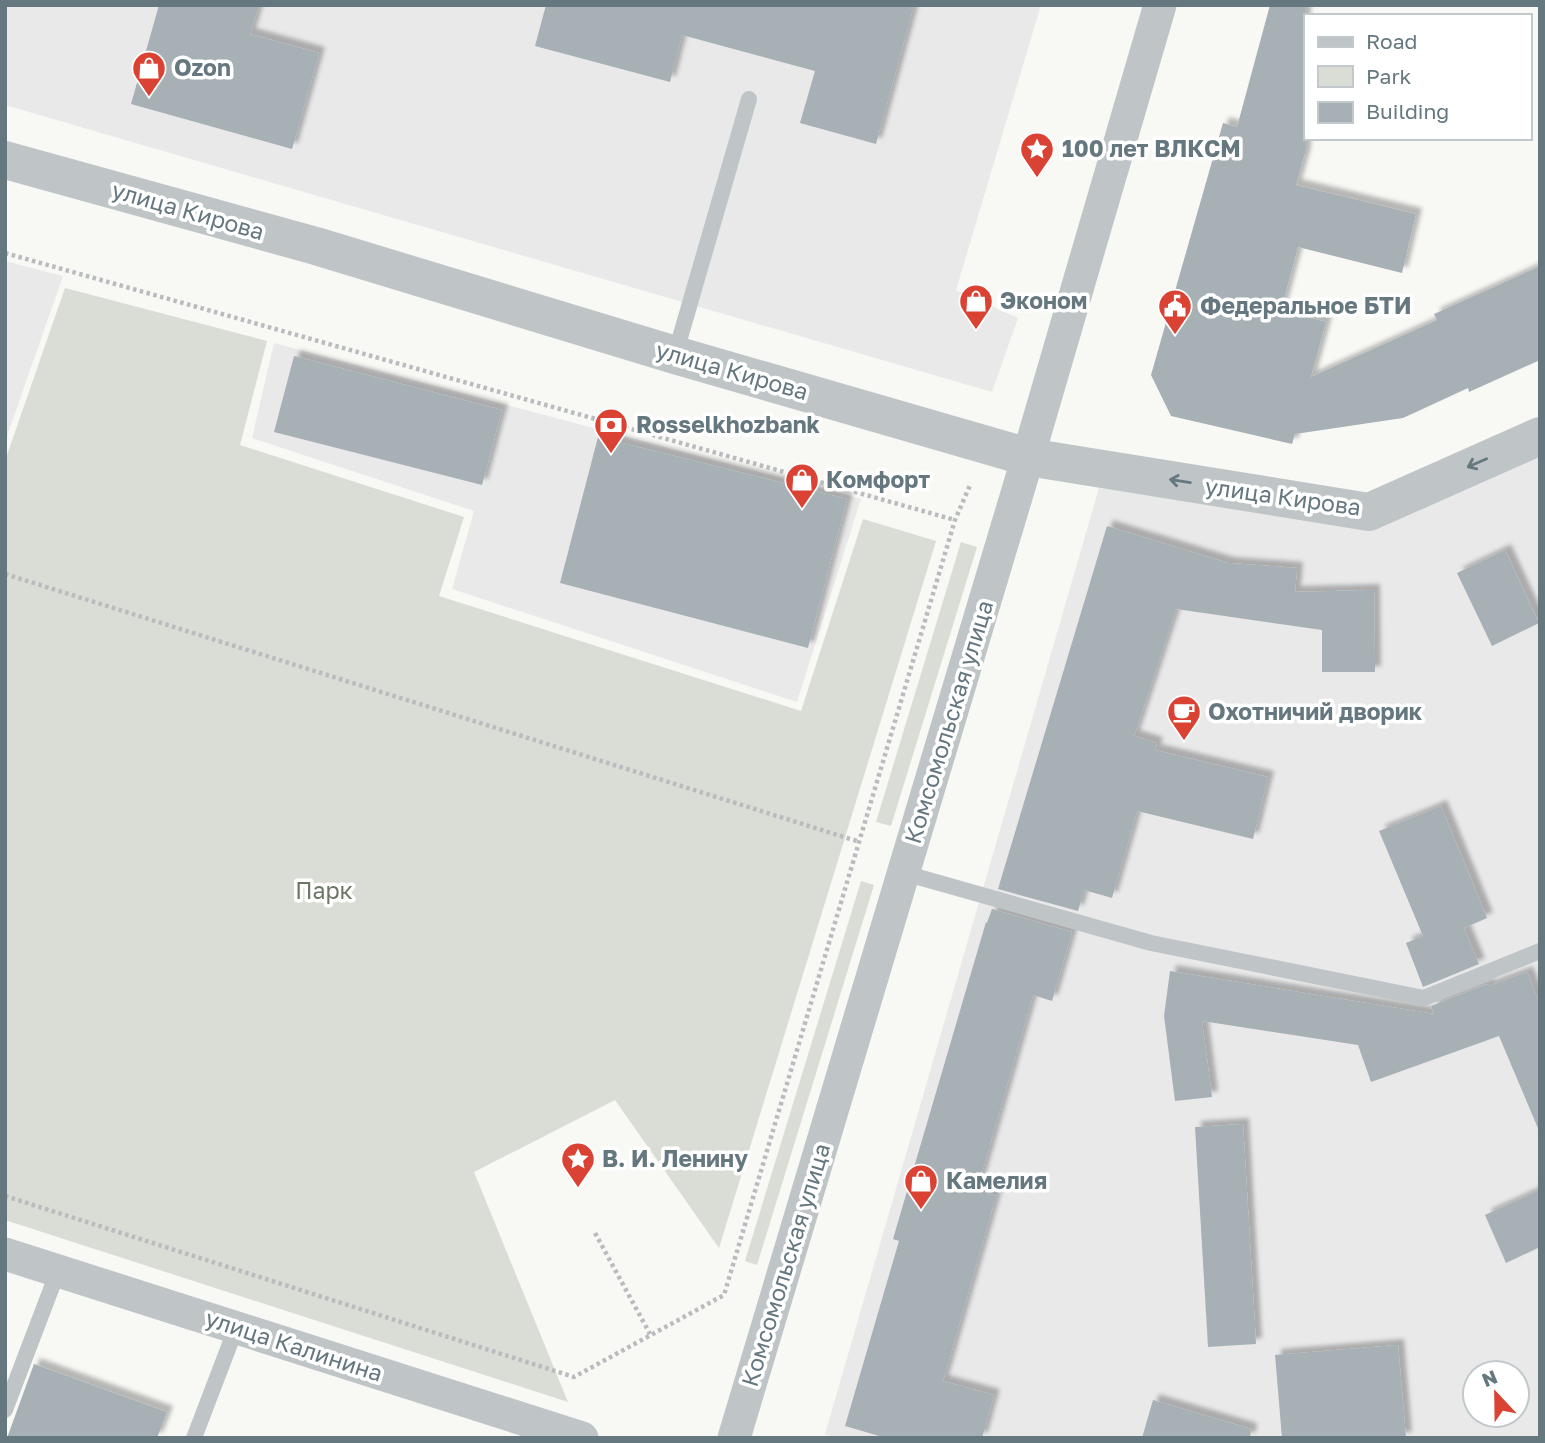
<svg xmlns="http://www.w3.org/2000/svg" width="1545" height="1443" viewBox="0 0 1545 1443" font-family="'Golos Text',sans-serif">
  <style>
    .built { fill: #e9e9e9; fill-rule: evenodd }
    .green { fill: #d9ddd5 }
    .building { fill: #a7b0b5; filter: url(#shadow) }
    .lines { fill: none; stroke-linecap: round; stroke-linejoin: round }
    .path { stroke: #b8bcbe; stroke-width: 4.5; stroke-dasharray: 3.5 3.5; stroke-linecap: butt }
    .service { stroke: #bfc5c7; stroke-width: 16 }
    .minor { stroke: #bfc5c7; stroke-width: 33 }
    .tertiary { stroke: #bfc5c7; stroke-width: 38 }
    .oneway { stroke: #65777f }
    .labels { text-anchor: middle; stroke-width: 7; stroke-linejoin: round; paint-order: stroke }
    .poi-label { font-size: 23px; font-weight: bold; fill: #65777f; stroke: #fff; text-anchor: start }
    .street-label { font-size: 23px; fill: #65777f; stroke: #fff }
    .park-label { font-size: 23px; fill: #697763; stroke: #fff }
  </style>
  <defs>
    <filter id="shadow"><feDropShadow dx="6" dy="-6" stdDeviation="2" flood-color="#0004"/></filter>
  </defs>
  <rect width="100%" height="100%" fill="#f8f8f5"/>
  <g class="built">
    <polygon points="5,5 1041,5 956,290 1018,318 992,392 5,105"/>
    <polygon points="5,261 63,276 5,442"/>
    <polygon points="274,343 861,499 797,702 452,589 474,511 252,438"/>
    <path d="M 1540,456 L 1540,1438 L 836,1438 L 825,1434 L 1099,488 L 1377,529 ZM 1475,1373 L 1517,1373 L 1517,1415 L 1475,1415 Z"/>
  </g>
  <g class="green">
    <polygon points="65,288 267,341 240,445 464,517 439,596 801,711 863,519 936,541 719,1248 615,1100 474,1172 568,1402 5,1220 5,455 7,455"/>
    <polygon points="961,542 977,547 891,826 876,822"/>
    <polygon points="861,881 874,885 757,1265 745,1261"/>
  </g>
  <g class="building">
    <polygon points="159,5 259,5 250,34 319,53 292,149 131,104"/>
    <polygon points="546,5 914,5 876,144 800,123 815,71 682,35 670,82 535,46"/>
    <polygon points="1270,5 1305,5 1305,153 1296,185 1416,214 1402,273 1298,247 1281,310 1326,322 1311,377 1437,320 1434,314 1540,266 1540,360 1469,392 1468,388 1403,418 1295,434 1292,444 1171,416 1151,375 1223,123 1237,127"/>
    <polygon points="294,356 502,410 482,485 274,432"/>
    <polygon points="598,437 847,499 808,648 560,583"/>
    <polygon points="1107,526 1228,563 1297,568 1295,592 1374,590 1375,672 1322,672 1322,630 1176,609 1134,736 1157,743 1155,750 1268,777 1253,839 1137,811 1112,898 1084,890 1078,911 998,889"/>
    <polygon points="1505,550 1539,623 1492,646 1457,573"/>
    <polygon points="1441,806 1487,918 1464,928 1479,964 1423,987 1406,943 1423,936 1379,831"/>
    <polygon points="992,909 1072,932 1052,1001 1033,995 977,1190 996,1196 943,1381 994,1395 982,1438 886,1438 845,1426 899,1241 893,1239 986,922 987,923"/>
    <polygon points="1170,971 1434,1014 1431,1006 1487,984 1489,986 1527,972 1540,1005 1540,1133 1499,1036 1371,1082 1358,1045 1202,1021 1212,1097 1175,1101 1164,1016"/>
    <polygon points="1243,1124 1256,1344 1208,1347 1195,1127"/>
    <polygon points="1540,1190 1540,1247 1506,1263 1485,1215"/>
    <polygon points="1398,1345 1406,1438 1282,1438 1275,1355"/>
    <polygon points="34,1364 167,1412 157,1438 7,1438"/>
    <polygon points="1153,1400 1251,1429 1250,1438 1142,1438"/>
  </g>
  <g class="lines">
    <g class="path">
      <polyline points="5,253 955,520"/>
      <polyline points="5,574 860,842"/>
      <polyline points="5,1196 574,1377 724,1295 955,520 971,483"/>
      <polyline points="595,1233 650,1334"/>
    </g>
    <g class="service">
      <polyline points="675,355 749,99"/>
      <polyline points="904,873 1151,943 1424,998 1540,951"/>
      <polyline points="5,1410 58,1271"/>
      <polyline points="194,1438 236,1328"/>
    </g>
    <g class="minor">
      <polyline points="5,1254 582,1438"/>
      <polyline points="734,1438 1028,457 1160,5"/>
    </g>
    <polyline class="tertiary" points="5,160 316,246 675,355 1028,457 1369,512 1540,436"/>
  </g>
  <defs><path id="oneway-shaft" d="M-6 0H5M1.5-3L5.5 0L1.5 3" fill="none" stroke-width="1.6" stroke-linecap="round" stroke-linejoin="round" transform="scale(1.75)"/></defs>
  <g class="oneway">
    <use href="#oneway-shaft" transform="translate(1477 463) rotate(156)"/>
    <use href="#oneway-shaft" transform="translate(1180 481) rotate(-171)"/>
  </g>
  <defs>
    <g id="shop-pin" transform="scale(1.75)"><path d="M0 17L-7.5 6A9.5 9.5 0 1 1 7.5 6Z" fill="#da4233" stroke="#fff"/><path d="M-5-2.5h2.3a2.7 3.5 0 0 1 5.4 0H5L5.5 6h-11ZM-1.5-2.5h3a1.5 2.3 0 0 0-3 0Z" fill="#fff"/></g>
    <g id="sight-pin" transform="scale(1.75)"><path d="M0 17L-7.5 6A9.5 9.5 0 1 1 7.5 6Z" fill="#da4233" stroke="#fff"/><path d="M0-6L1.8-2.2L6-1.7L2.9 1.2L3.7 5.4L0 3.3L-3.7 5.4L-2.9 1.2L-6-1.7L-1.8-2.2Z" fill="#fff"/></g>
    <g id="civic-pin" transform="scale(1.75)"><path d="M0 17L-7.5 6A9.5 9.5 0 1 1 7.5 6Z" fill="#da4233" stroke="#fff"/><path d="M-.6-6.5H3V-4.5H.6V-3L4-1V1h2V6H-6V1h2V-1L-.6-3ZM-1.2 2.5V6h2.4V2.5Z" fill="#fff"/></g>
    <g id="bank-pin" transform="scale(1.75)"><path d="M0 17L-7.5 6A9.5 9.5 0 1 1 7.5 6Z" fill="#da4233" stroke="#fff"/><path d="M-6-4H6V4H-6ZM0-2.3a2.3 2.3 0 1 0 0 4.6a2.3 2.3 0 1 0 0-4.6Z" fill="#fff"/></g>
    <g id="cafe-pin" transform="scale(1.75)"><path d="M0 17L-7.5 6A9.5 9.5 0 1 1 7.5 6Z" fill="#da4233" stroke="#fff"/><path d="M-5.5-4.5H6V0H3Q3 3.5 0 3.5H-2.5Q-5.5 3.5-5.5 0ZM3-3.2v2h1.7v-2ZM-6 4.5H4V6H-6Z" fill="#fff"/></g>
  </defs>
  <g fill-rule="evenodd">
    <use href="#shop-pin" x="149" y="68"/>
    <use href="#sight-pin" x="1037" y="149"/>
    <use href="#shop-pin" x="976" y="301"/>
    <use href="#civic-pin" x="1175" y="306"/>
    <use href="#bank-pin" x="611" y="425"/>
    <use href="#shop-pin" x="802" y="480"/>
    <use href="#cafe-pin" x="1184" y="712"/>
    <use href="#sight-pin" x="578" y="1159"/>
    <use href="#shop-pin" x="921" y="1181"/>
  </g>
  <g class="labels">
    <g class="poi-label">
      <text x="174" y="76">Ozon</text>
      <text x="1062" y="157">100 лет ВЛКСМ</text>
      <text x="1000" y="309">Эконом</text>
      <text x="1200" y="314">Федеральное БТИ</text>
      <text x="636" y="433">Rosselkhozbank</text>
      <text x="826" y="488">Комфорт</text>
      <text x="1208" y="720">Охотничий дворик</text>
      <text x="602" y="1167">В. И. Ленину</text>
      <text x="946" y="1189">Камелия</text>
    </g>
    <g class="street-label">
      <text transform="translate(188 211) rotate(16)" y="8">улица Кирова</text>
      <text transform="translate(732 371) rotate(16)" y="8">улица Кирова</text>
      <text transform="translate(1283 497) rotate(8)" y="8">улица Кирова</text>
      <text transform="translate(949 722) rotate(-73)" y="8">Комсомольская улица</text>
      <text transform="translate(786 1265) rotate(-73)" y="8">Комсомольская улица</text>
      <text transform="translate(294 1346) rotate(18)" y="8">улица Калинина</text>
    </g>
    <g class="park-label">
      <text x="324" y="899">Парк</text>
    </g>
  </g>
  <rect width="1545" height="1443" fill="none" stroke="#65777f" stroke-width="14"/>
  <rect x="1304" y="14" width="228" height="126" fill="#ffffff" stroke="#c1c9cc" stroke-width="2"/>
  <rect x="1318" y="37" width="35" height="10" fill="#bfc5c7" stroke="#c1c9cc" stroke-width="2"/>
  <text x="1366" y="49" font-size="21" fill="#65777f">Road</text>
  <rect x="1318" y="66" width="35" height="21" fill="#d9ddd5" stroke="#c1c9cc" stroke-width="2"/>
  <text x="1366" y="84" font-size="21" fill="#65777f">Park</text>
  <rect x="1318" y="102" width="35" height="21" fill="#a7b0b5" stroke="#c1c9cc" stroke-width="2"/>
  <text x="1366" y="119" font-size="21" fill="#65777f">Building</text>
  <g transform="translate(1496 1394) rotate(338)"><circle r="33" fill="#ffffff" stroke="#c1c9cc" stroke-width="2"/>
  <path d="M0-5L12 26L0 18L-12 26Z" fill="#da4233"/>
  <text y="-10" font-size="19" font-weight="bold" text-anchor="middle" fill="#65777f">N</text>
  </g>
</svg>
